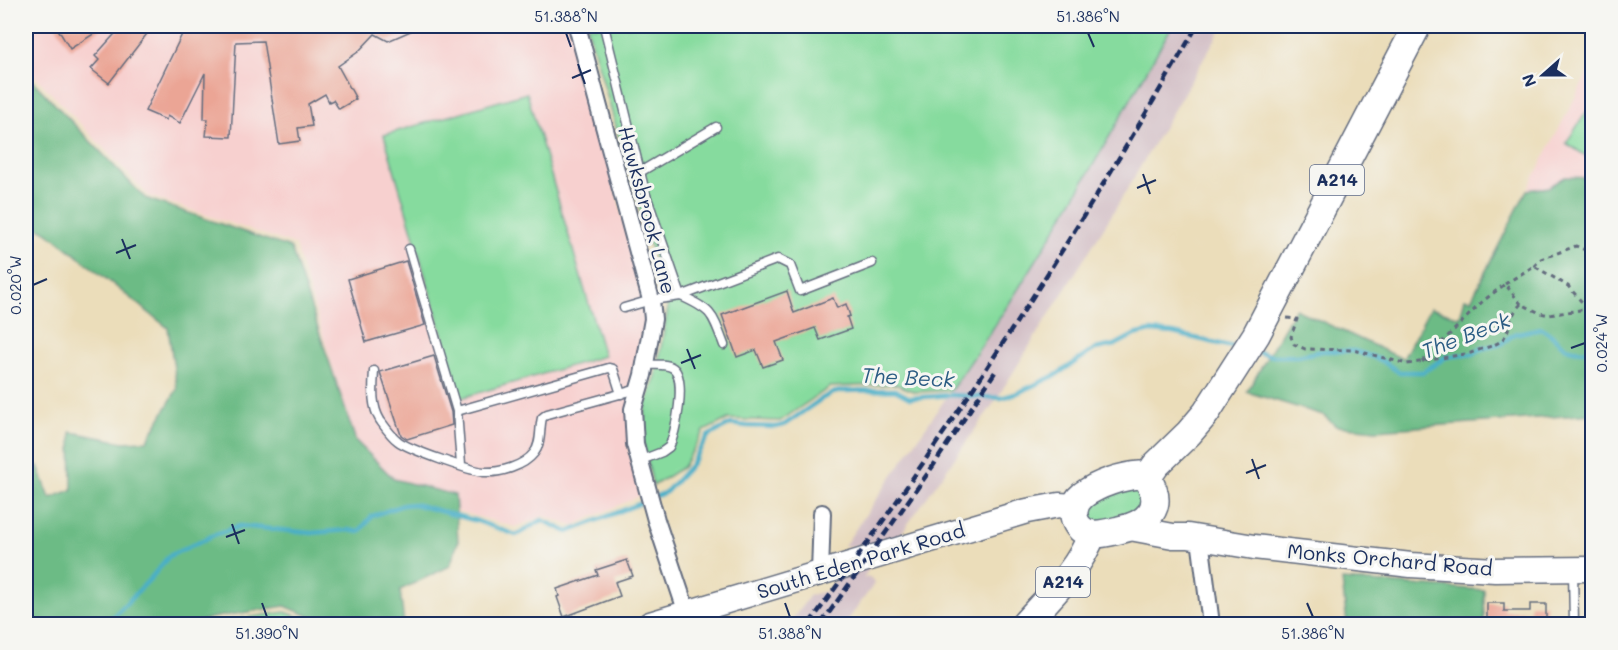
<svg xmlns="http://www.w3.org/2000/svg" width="1618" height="650" viewBox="0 0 1618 650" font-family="Mali,sans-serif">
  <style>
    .built { fill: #f7d0cf }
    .industrial { fill: #d2bec5 }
    .green { fill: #86db9e; stroke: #50857e; stroke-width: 1.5 }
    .forest { fill: #6cbb85; stroke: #447572; stroke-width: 1.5 }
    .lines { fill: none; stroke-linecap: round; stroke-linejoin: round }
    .stream { stroke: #49afc8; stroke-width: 4.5 }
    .building { fill: #eba595 }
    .lane-casing { stroke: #646c7e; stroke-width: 11 }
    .street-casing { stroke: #646c7e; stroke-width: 20 }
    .secondary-casing { stroke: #646c7e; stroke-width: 27 }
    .primary-casing { stroke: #646c7e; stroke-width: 30 }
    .path { stroke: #646c7e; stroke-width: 3; stroke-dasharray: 4.5 4.5; stroke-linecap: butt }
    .lane { stroke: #fff; stroke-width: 8 }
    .street { stroke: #fff; stroke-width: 16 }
    .secondary { stroke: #fff; stroke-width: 24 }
    .primary { stroke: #fff; stroke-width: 27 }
    .rail { stroke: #1b2f5e; stroke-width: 4.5; stroke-dasharray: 9 4.5; stroke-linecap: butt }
    .ticks { fill: none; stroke: #1b2f5e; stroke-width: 2 }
    .labels { text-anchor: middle; stroke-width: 6; stroke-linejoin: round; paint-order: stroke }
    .shield { fill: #f6f6f2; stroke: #5d6b8a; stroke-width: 1.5 }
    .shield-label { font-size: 18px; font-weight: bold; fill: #1b2f5e }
    .street-label { font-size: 20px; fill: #1b2f5e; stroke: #f6f6f2 }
    .water-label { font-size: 21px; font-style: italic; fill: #2b5c83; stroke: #f6f6f2 }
    .neatline { fill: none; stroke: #1b2f5e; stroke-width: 2 }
    .ticks-label { font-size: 15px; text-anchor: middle; fill: #1b2f5e }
  </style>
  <rect width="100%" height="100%" fill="#f6f6f2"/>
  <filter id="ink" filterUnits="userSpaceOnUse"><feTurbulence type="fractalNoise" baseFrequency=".0167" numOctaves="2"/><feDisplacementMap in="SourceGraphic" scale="12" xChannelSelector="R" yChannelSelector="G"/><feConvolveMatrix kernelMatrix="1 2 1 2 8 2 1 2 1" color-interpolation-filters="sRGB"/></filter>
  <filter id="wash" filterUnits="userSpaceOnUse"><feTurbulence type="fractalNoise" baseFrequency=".008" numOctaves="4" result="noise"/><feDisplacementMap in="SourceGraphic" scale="24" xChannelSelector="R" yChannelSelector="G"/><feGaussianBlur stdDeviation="1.35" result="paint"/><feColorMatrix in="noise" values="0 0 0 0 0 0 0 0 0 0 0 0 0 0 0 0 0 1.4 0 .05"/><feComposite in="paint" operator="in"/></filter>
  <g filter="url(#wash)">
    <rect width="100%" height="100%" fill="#ebddba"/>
    <g class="built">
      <polygon points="26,26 576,26 647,319 628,446 640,496 572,526 544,516 515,527 410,498 376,508 295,245 149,196 26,67"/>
      <polygon points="1592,65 1592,203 1527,190"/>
    </g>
    <polygon class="industrial" points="1172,26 1223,26 1116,208 994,403 903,531 895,540 888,541 863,578 870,577 875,583 845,624 789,624 810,595 826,591 859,546 844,546 981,347 1033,265"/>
    <g class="green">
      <path d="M 587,26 L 1172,26 C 1103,149 1033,274 951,390 L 915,392 L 896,384 L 830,387 L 780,421 L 728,419 L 704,431 L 683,467 L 653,486 L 642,437 L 646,404 L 656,376 L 668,308 Z"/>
      <polygon points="527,93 604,356 461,398 384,135"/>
      <polygon points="1587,111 1592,114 1592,160 1566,143"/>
      <polygon points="1142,485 1142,509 1102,525 1086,521 1083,504"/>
      <polygon points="285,612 320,624 209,624 213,623"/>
    </g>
    <g class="forest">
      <polygon points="26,74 145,198 291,248 356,441 394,479 455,495 458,542 450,566 400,590 404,624 328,624 285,606 211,618 192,624 26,624 26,463 38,466 50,498 72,490 71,432 123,442 147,441 177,389 168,328 51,235 26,220"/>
      <polygon points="1565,177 1592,178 1592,414 1376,430 1336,426 1323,415 1247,392 1295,309 1403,359 1430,308 1460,317 1465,298 1471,300 1527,190 1549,187"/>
      <polygon points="1342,580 1484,590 1484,624 1347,624"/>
    </g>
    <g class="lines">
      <g class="stream">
        <path d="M 1257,352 L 1273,356 L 1298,356 L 1322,351 L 1354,351 L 1379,359 L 1399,372 L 1423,372 L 1446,357 L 1472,354 L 1481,349 L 1501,344 L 1514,334 L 1541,328 C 1564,341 1559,354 1592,350"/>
        <polyline points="654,497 666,492 690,466 708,436 731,424 746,426 776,427 784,425 823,398 833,393 842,391 895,390 910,398 951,395 1001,398 1015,394 1056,375 1095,349 1115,345 1134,335 1151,331 1173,333 1237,348"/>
        <polyline points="106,624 151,578 169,556 216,534 240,526 311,533 348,530 359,532 372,516 403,505 414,504 477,521 516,535 542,520 568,532 646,501"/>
      </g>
    </g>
    <g id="blocks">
      <g class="building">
        <polygon points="56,26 106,26 70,49"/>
        <polygon points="122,26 153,26 109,83 91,69 99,60 95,56"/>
        <polygon points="186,26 422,26 388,41 375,34 358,52 338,66 356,99 339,109 333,100 329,102 325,94 308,104 312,126 298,128 300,141 279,144 263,41 236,42 231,137 206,136 208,119 204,119 205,73 180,123 167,116 166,120 145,111"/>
        <polygon points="406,261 425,325 366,342 348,279"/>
        <polygon points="787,291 794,313 833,298 837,308 846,304 850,316 847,317 851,329 820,340 815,328 776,342 783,360 763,367 756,350 737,357 722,315"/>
        <polygon points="434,356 451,412 452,425 407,439 401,435 380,372"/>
        <polygon points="627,560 633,576 615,582 620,596 564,617 557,597 559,596 557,589 598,575 596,570"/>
        <polygon points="1487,603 1504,603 1504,611 1530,611 1530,604 1546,604 1546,624 1487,624"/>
      </g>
    </g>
  </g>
  <g filter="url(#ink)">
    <use href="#blocks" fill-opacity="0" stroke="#646c7e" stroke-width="1.5"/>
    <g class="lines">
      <g class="lane-casing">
        <g id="lane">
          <path d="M 604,26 L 645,192 L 681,296 C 712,310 712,313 724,345"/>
          <polyline points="640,172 716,127"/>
          <polyline points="409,249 457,411 461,465"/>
          <polyline points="624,308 651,300 681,296 778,259 790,265 800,291 872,263"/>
          <path d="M 374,371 C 373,387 371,405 380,420 C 385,427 391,436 398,441 C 408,449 471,471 484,472 C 500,473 524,466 534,453 C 542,443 539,429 542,418 L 547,414 L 638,389"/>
          <polyline points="457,411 609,368 613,369 614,372 621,394"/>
          <path d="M 639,461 L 662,452 L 669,447 C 676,433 687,378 673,368 C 666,363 654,365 645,365"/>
          <polyline points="1573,570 1574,624"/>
        </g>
      </g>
      <g class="street-casing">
        <g id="street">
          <polyline points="577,26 651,300 653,319 643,375 633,409 635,444 656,520 687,613"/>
          <polyline points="1200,539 1211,624"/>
          <polyline points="820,573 822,513"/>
        </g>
      </g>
      <g class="secondary-casing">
        <g id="secondary">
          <polyline points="1130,528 1173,536 1188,536 1254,547 1411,565 1495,570 1592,569"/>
          <polyline points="650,624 1027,511 1059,505 1074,506"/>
        </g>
      </g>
      <g class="primary-casing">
        <g id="primary">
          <path d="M 1140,475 L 1147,478 C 1166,507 1148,524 1119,530 C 1111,532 1100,535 1092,534 C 1080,532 1073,522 1074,511 C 1075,504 1078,499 1083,495 C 1098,484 1122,476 1140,475 Z"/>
          <polyline points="1147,478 1156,465 1189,433 1206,413 1256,335 1417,26"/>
          <path d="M 1025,624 C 1050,596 1079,570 1092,534"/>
        </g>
      </g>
      <g class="path">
        <polyline points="1534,266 1541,259 1576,246 1592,253"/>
        <polyline points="1505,284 1534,266 1568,286 1587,308"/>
        <path d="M 1287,318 L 1297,319 L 1291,337 L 1294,344 L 1305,349 L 1354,350 L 1407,364 L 1471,353 C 1481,348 1495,347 1503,339 C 1511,329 1509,315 1521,304 L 1540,313 L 1549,315 L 1592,308"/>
        <polyline points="1422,362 1483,301 1505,284 1521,304"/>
      </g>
      <use href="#lane" class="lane"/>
      <use href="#street" class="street"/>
      <use href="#secondary" class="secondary"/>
      <use href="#primary" class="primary"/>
      <g class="rail">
        <path d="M 809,624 C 950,432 1078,232 1197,26"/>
        <polyline points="821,624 933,466 997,369"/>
      </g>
    </g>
  </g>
  <path class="ticks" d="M 566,33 L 571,47M 1088,33 L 1094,47M 578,64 L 585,84M 572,78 L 591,70M 1143,174 L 1150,194M 1137,188 L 1156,180M 122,239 L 130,259M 116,253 L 136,245M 33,285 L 47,279M 1571,348 L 1585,343M 687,349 L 695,369M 681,363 L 701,355M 1252,459 L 1259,479M 1246,473 L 1266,465M 232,524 L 239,544M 226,537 L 245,530M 262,603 L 267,617M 785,603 L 790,617M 1307,603 L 1313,617"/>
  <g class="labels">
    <g class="shield">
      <rect x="1310" y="165" width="54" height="30" rx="4.5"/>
      <rect x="1036" y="567" width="54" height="30" rx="4.5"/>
    </g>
    <g class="shield-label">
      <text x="1337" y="186">A214</text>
      <text x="1063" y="588">A214</text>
    </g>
    <g class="street-label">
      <text transform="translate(647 210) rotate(75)" y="7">Hawksbrook Lane</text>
      <text transform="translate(1390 560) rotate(5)" y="7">Monks Orchard Road</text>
      <text transform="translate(861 561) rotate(-17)" y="7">South Eden Park Road</text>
    </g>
    <g class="water-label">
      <text transform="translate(1466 336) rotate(-21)" y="7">The Beck</text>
      <text transform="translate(908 378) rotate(3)" y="7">The Beck</text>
    </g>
  </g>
  <rect width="1618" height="650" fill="none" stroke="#f6f6f2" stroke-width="66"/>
  <g transform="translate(1543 75) rotate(249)" stroke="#f6f6f2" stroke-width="4.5" paint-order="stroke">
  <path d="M0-4.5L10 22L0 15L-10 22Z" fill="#1b2f5e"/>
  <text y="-9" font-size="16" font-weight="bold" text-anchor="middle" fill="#1b2f5e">N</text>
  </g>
  <rect x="33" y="33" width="1552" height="584" class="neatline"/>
  <g class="ticks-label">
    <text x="566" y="22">51.388°N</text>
    <text x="1088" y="22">51.386°N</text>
    <text transform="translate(16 285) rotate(-90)" y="5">0.020°W</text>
    <text transform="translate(1602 343) rotate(-90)" y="5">0.024°W</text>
    <text x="267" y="639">51.390°N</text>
    <text x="790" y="639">51.388°N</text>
    <text x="1313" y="639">51.386°N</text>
  </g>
</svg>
